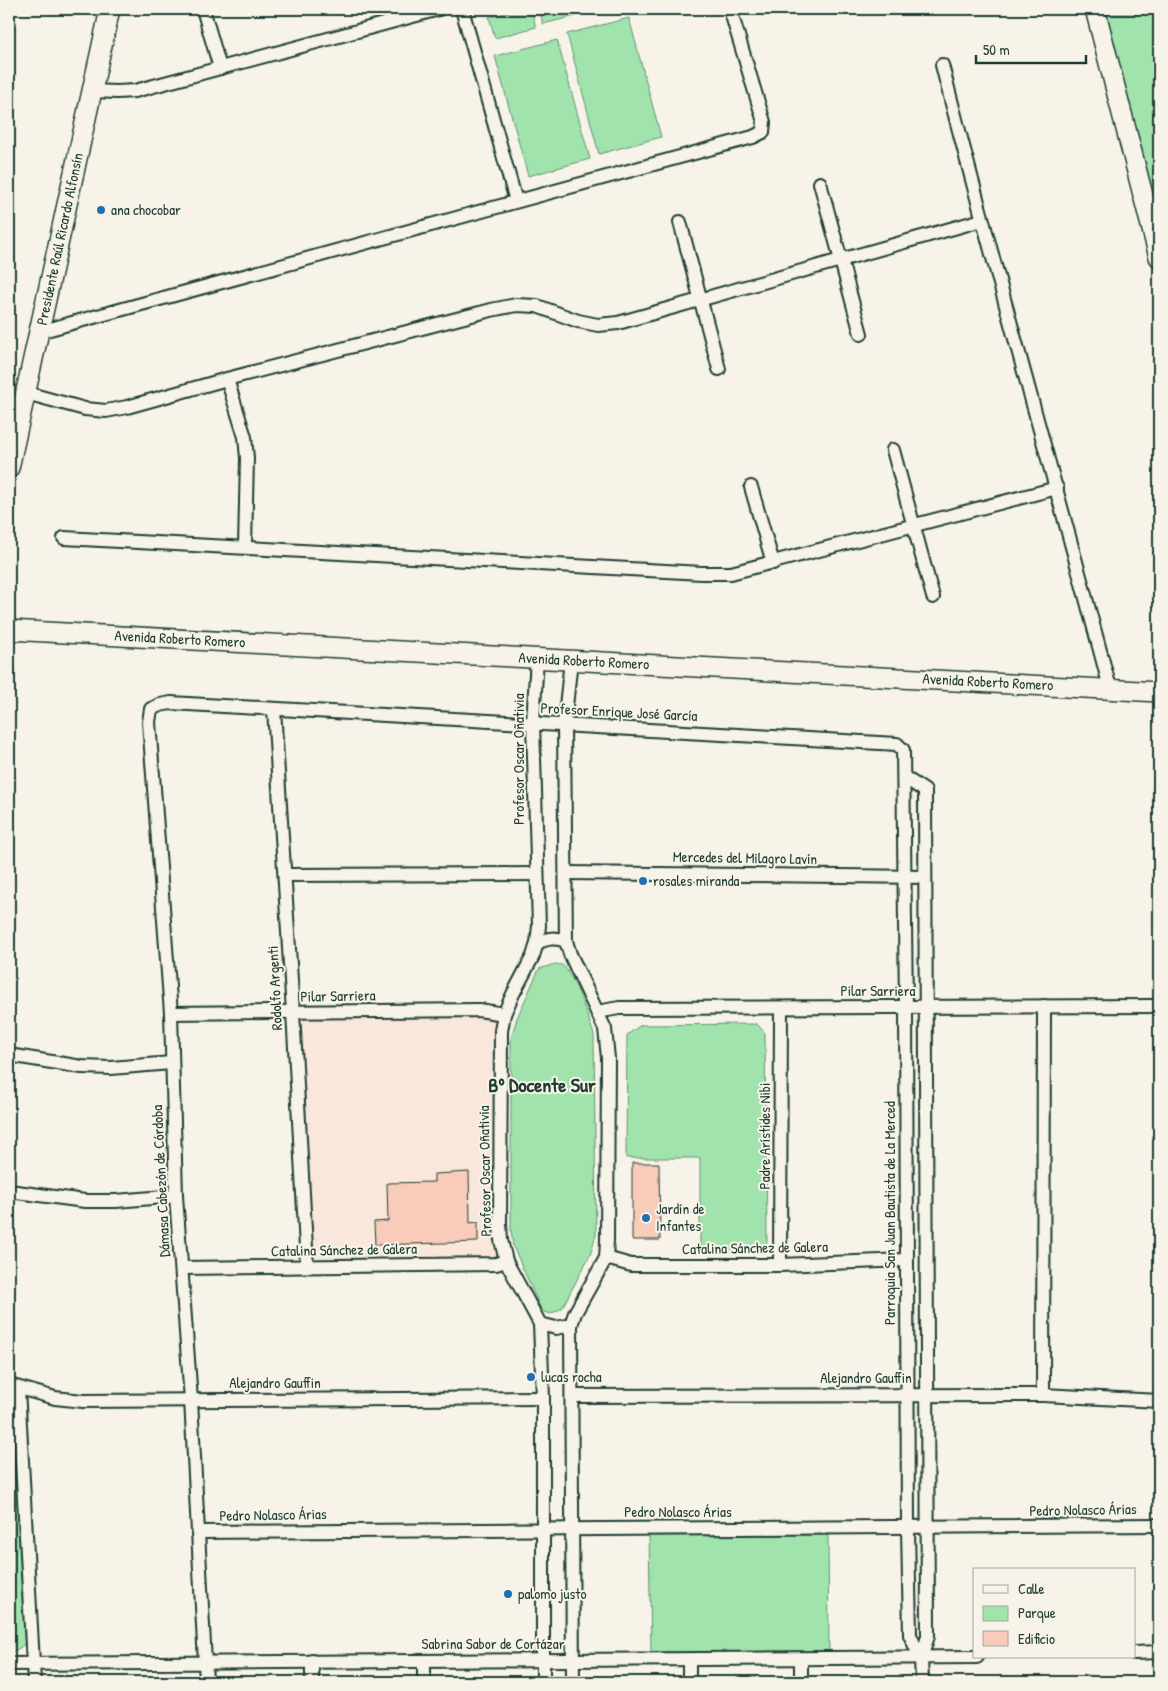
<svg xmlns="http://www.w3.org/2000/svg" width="1168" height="1691" viewBox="0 0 1168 1691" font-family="'Patrick Hand',sans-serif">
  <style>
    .built { fill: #f8e7da }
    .green { fill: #a1e3ad; stroke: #609070 }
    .building { fill: #f9cbbb; stroke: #1f3d34 }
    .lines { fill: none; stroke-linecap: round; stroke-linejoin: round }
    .street-casing { stroke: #1f3d34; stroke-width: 16 }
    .secondary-casing { stroke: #1f3d34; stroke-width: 22 }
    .street { stroke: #f7f3e8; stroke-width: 12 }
    .secondary { stroke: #f7f3e8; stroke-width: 19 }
    .poi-dot { fill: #1f6fb2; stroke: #f7f3e8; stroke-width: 2 }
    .labels { text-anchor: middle; stroke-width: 4; stroke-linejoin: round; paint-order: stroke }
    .poi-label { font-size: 15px; fill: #1f3d34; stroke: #f7f3e8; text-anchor: start }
    .street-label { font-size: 15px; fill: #1f3d34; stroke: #f7f3e8 }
    .district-label { font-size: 20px; font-weight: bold; fill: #1f3d34; stroke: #f7f3e8 }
  </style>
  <rect width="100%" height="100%" fill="#f7f3e8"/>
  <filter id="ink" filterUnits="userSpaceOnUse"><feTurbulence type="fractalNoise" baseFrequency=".02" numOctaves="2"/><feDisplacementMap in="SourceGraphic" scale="10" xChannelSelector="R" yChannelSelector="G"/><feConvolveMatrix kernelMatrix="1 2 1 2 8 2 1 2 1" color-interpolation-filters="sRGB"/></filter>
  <g filter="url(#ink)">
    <polygon class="built" points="294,1013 504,1014 506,1261 307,1266"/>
    <g class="green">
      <polygon points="521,9 531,9 536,27 495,38 489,17"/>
      <polygon points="539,9 583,9 584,14 543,24"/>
      <polygon points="1097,9 1159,9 1159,239"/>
      <polygon points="629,18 661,137 599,154 567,34"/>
      <polygon points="557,40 590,159 528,176 495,56"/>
      <path d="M 555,964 C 555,964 562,965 562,965 C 573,972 590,1022 594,1035 L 596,1235 L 590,1255 L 562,1308 L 551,1314 L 544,1312 L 540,1307 L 513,1246 L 511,1230 L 511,1038 L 517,1018 L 539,969 Z"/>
      <polygon points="757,1024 765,1033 767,1242 760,1252 700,1252 700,1158 626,1158 627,1035 641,1025"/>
      <polygon points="9,1400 11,1404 25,1644 9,1655"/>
      <polygon points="649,1535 828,1535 829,1652 651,1652"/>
    </g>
    <g class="building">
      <polygon points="632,1163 659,1163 660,1240 632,1240"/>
      <polygon points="469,1172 470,1223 478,1222 478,1242 375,1245 374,1222 388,1221 387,1183 434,1182 434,1174"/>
    </g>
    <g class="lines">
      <g class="street-casing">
        <g id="street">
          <polyline points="203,9 220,68"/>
          <polyline points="462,9 516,201"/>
          <path d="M 942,65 C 995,273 1055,480 1110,688"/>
          <polyline points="92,91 117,92 135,91 439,9"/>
          <polyline points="820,183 861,334"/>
          <polyline points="680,222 719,369"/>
          <polyline points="39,332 753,137 763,132 764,122 730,9"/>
          <polyline points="227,379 245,437 247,458 245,547"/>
          <polyline points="26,393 85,409 106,411 127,407 227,379 491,310 516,305 537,306 578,321 598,325 618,323 982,220"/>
          <polyline points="893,450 933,597"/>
          <polyline points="751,487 773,563"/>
          <polyline points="64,538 702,573 731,573 1057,488"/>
          <polyline points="537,658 533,723 539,926 537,943 533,956 513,994 504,1014 501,1031 500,1224 501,1240 506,1261 540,1324 543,1398 543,1682"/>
          <polyline points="571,660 564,725 566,941 570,954 605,1029 608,1058 607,1241 606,1258 575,1313 571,1325 573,1682"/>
          <polyline points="274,709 293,1012 307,1266"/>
          <polyline points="904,777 925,791 928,1636 921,1659"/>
          <polyline points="566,873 925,877"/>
          <polyline points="285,875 537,874"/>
          <path d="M 537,943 C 548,938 555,937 566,941"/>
          <polyline points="597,1012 619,1008 1159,1006"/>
          <polyline points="171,1013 479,1010 504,1014"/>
          <polyline points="9,1055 82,1067 111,1068 171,1063"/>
          <polyline points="9,1191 85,1201 116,1201 176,1196"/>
          <polyline points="606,1258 631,1265 780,1265 906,1260"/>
          <polyline points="780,1265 781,1008"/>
          <polyline points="182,1268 496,1264 506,1261"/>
          <polyline points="540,1324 556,1328 571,1325"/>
          <polyline points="9,1385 55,1398 83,1401 543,1398"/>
          <polyline points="18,1388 34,1682"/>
          <polyline points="1043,1395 1044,1006"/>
          <polyline points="572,1396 1043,1395 1159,1401"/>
          <polyline points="198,1532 1159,1525"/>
          <polyline points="1134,1653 1159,1652"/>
          <polyline points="312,1661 312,1682"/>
          <polyline points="424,1661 424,1682"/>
          <polyline points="9,1664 977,1657"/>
          <polyline points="206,1682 191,1400 176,1196 171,1013 149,722 151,709 160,705 171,703 897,744 903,750 906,1007 908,1528 910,1635 921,1659 922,1682"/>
          <polyline points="689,1682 689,1660"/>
          <polyline points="801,1682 801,1659"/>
        </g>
      </g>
      <g class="secondary-casing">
        <g id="secondary">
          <polyline points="1095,9 1159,257"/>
          <polyline points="9,468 110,9"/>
          <polyline points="9,630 1159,692"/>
        </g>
      </g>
      <use href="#street" class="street"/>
      <use href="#secondary" class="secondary"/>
    </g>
  </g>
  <g class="poi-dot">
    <circle cx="101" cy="210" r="5"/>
    <circle cx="643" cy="881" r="5"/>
    <circle cx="646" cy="1218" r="5"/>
    <circle cx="531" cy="1377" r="5"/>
    <circle cx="508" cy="1594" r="5"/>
  </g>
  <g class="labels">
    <g class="poi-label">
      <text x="111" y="215">ana chocobar</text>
      <text x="653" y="886">rosales miranda</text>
      <text x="656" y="1214">Jardín de<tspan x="656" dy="17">Infantes</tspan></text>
      <text x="541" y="1382">lucas rocha</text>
      <text x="518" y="1599">palomo justo</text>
    </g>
    <g class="street-label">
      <text transform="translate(60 239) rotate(-78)" y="5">Presidente Raúl Ricardo Alfonsín</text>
      <text transform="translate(180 639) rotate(3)" y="5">Avenida Roberto Romero</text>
      <text transform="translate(584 661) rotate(3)" y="5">Avenida Roberto Romero</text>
      <text transform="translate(988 682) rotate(3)" y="5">Avenida Roberto Romero</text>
      <text transform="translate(619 712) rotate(3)" y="5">Profesor Enrique José García</text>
      <text transform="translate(519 759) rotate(-90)" y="5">Profesor Oscar Oñativia</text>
      <text transform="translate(745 858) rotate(1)" y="5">Mercedes del Milagro Lavín</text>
      <text transform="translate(275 988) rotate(-93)" y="5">Rodolfo Argenti</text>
      <text x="878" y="996">Pilar Sarriera</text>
      <text transform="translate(338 996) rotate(-1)" y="5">Pilar Sarriera</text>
      <text transform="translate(765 1136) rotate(-90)" y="5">Padre Arístides Nibi</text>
      <text transform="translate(485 1171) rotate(-91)" y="5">Profesor Oscar Oñativia</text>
      <text transform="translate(161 1181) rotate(-93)" y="5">Dámasa Cabezón de Córdoba</text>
      <text transform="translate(890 1213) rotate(-90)" y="5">Parroquia San Juan Bautista de La Merced</text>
      <text transform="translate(755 1248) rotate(-1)" y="5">Catalina Sánchez de Galera</text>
      <text transform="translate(344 1250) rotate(-1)" y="5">Catalina Sánchez de Galera</text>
      <text x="866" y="1383">Alejandro Gauffin</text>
      <text x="275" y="1388">Alejandro Gauffin</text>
      <text transform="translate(1083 1510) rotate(-1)" y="5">Pedro Nolasco Árias</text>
      <text x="678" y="1517">Pedro Nolasco Árias</text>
      <text transform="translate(273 1515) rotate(-1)" y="5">Pedro Nolasco Árias</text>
      <text x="493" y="1649">Sabrina Sabor de Cortázar</text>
    </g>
    <g class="district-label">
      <text x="542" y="1092">Bº Docente Sur</text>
    </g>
  </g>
  <rect width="1168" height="1691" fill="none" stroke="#f7f3e8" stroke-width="30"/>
  <rect x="15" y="15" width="1138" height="1661" fill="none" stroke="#1f3d34" stroke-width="2" filter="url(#ink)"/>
  <rect x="973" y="1568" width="162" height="90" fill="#f7f3e8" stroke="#a1aaa0"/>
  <rect x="983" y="1585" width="25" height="8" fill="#f7f3e8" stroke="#a1aaa0"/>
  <text x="1018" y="1594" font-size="15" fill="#1f3d34">Calle</text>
  <rect x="983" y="1606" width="25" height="15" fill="#a1e3ad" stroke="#a1aaa0"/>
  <text x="1018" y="1618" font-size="15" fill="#1f3d34">Parque</text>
  <rect x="983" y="1631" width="25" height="15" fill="#f9cbbb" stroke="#a1aaa0"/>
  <text x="1018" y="1644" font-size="15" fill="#1f3d34">Edificio</text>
  <path d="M976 55v8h110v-8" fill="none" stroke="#1f3d34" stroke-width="2.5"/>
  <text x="983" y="55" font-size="15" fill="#1f3d34" stroke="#f7f3e8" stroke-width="4" paint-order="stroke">50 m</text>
</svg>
